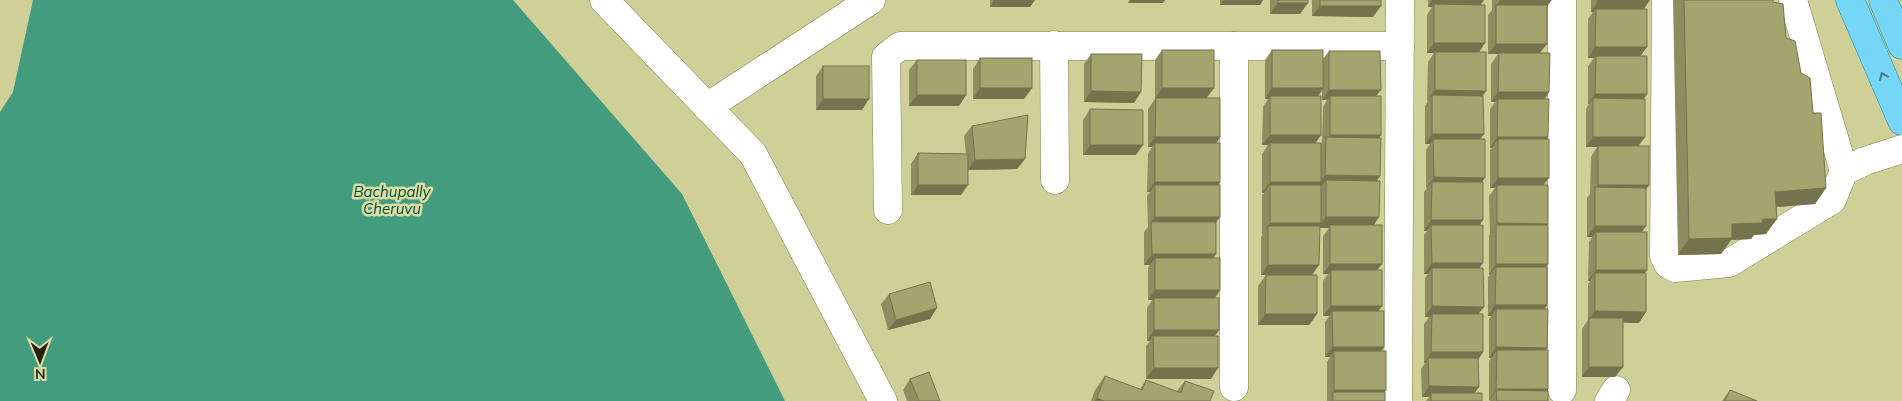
<svg xmlns="http://www.w3.org/2000/svg" width="1902" height="401" viewBox="0 0 1902 401" font-family="Mulish,sans-serif">
  <style>
    .water { fill: #449c7e }
    .lines { fill: none; stroke-linecap: round; stroke-linejoin: round }
    .minor-casing { stroke: #81814c; stroke-width: 29 }
    .major-casing { stroke: #1d85a1; stroke-width: 29 }
    .minor { stroke: #fff; stroke-width: 28 }
    .major { stroke: #76d6f7; stroke-width: 28 }
    .wall { fill: #8d8d5f; fill-rule: evenodd }
    .shaded-wall { fill: #73734d }
    .building { fill: #a4a46e; stroke: #73734d }
    .oneway { stroke: #4c7c82 }
    .labels { text-anchor: middle; stroke-width: 5; stroke-linejoin: round; paint-order: stroke }
    .water-label { font-size: 15px; font-style: italic; fill: #004d39; stroke: #dcdda4 }
  </style>
  <rect width="100%" height="100%" fill="#cfd098"/>
  <polygon class="water" points="33,0 513,0 682,194 785,401 0,401 0,112 13,92"/>
  <g class="lines">
    <g class="minor-casing">
      <g id="minor">
        <polyline points="604,0 753,154 883,401"/>
        <polyline points="1666,0 1664,256 1668,264 1675,268 1729,263 1832,200 1844,171 1865,161 1902,149"/>
        <polyline points="1793,0 1844,171"/>
        <polyline points="1054,45 1055,180"/>
        <polyline points="1234,46 1234,387"/>
        <polyline points="707,107 871,0"/>
        <polyline points="888,210 886,57 900,46 1400,46"/>
        <polyline points="1562,390 1562,0"/>
        <polyline points="1398,401 1400,0"/>
        <polyline points="1609,401 1616,390"/>
      </g>
    </g>
    <g class="major-casing">
      <g id="major">
        <polyline points="1850,0 1902,121"/>
        <polyline points="1883,0 1902,45"/>
      </g>
    </g>
    <use href="#minor" class="minor"/>
    <use href="#major" class="major"/>
  </g>
  <g class="wall">
    <polygon points="990,0 1034,0 1030,7 990,7"/>
    <polygon points="1220,0 1263,0 1260,5 1220,5"/>
    <polygon points="1270,0 1308,0 1300,14 1270,14"/>
    <polygon points="1312,0 1381,0 1373,17 1312,16"/>
    <polygon points="1428,0 1484,0 1480,5 1479,52 1482,96 1484,134 1480,139 1485,178 1482,182 1480,225 1478,314 1483,352 1478,359 1479,387 1474,393 1482,401 1426,401 1429,397 1422,397 1421,369 1425,363 1424,363 1424,324 1429,317 1425,317 1425,278 1428,274 1424,274 1424,235 1427,231 1424,231 1424,192 1427,188 1426,188 1426,150 1430,144 1425,144 1425,106 1428,101 1427,101 1428,62 1434,53 1427,53 1427,15 1432,7 1428,7"/>
    <polygon points="1492,0 1551,0 1547,6 1540,53 1549,92 1545,99 1548,137 1547,139 1544,185 1547,225 1546,267 1547,305 1544,309 1547,348 1545,350 1548,389 1546,391 1548,401 1489,401 1490,400 1489,400 1489,361 1491,358 1489,358 1489,319 1491,316 1488,316 1488,277 1490,275 1489,275 1489,236 1490,234 1489,196 1495,188 1490,188 1490,150 1492,148 1490,148 1490,109 1495,102 1491,102 1491,64 1498,54 1488,54 1488,15 1492,10"/>
    <polygon points="1591,0 1649,0 1649,1 1644,9 1641,56 1647,94 1644,99 1638,146 1649,185 1646,189 1646,226 1642,232 1645,273 1639,323 1623,322 1615,377 1582,377 1582,329 1588,320 1588,284 1590,281 1588,281 1589,242 1592,237 1587,237 1587,198 1590,194 1591,157 1597,147 1586,147 1586,109 1589,104 1588,104 1588,66 1594,58 1588,58 1588,19 1593,12 1591,12"/>
    <polygon points="1673,0 1773,0 1786,38 1801,73 1813,113 1826,188 1815,204 1776,207 1766,234 1754,235 1751,239 1731,240 1721,254 1678,255"/>
    <polygon points="1162,50 1207,98 1216,143 1220,182 1218,185 1214,258 1220,290 1215,298 1219,330 1215,336 1211,379 1146,379 1146,346 1150,341 1147,341 1147,308 1152,300 1148,300 1148,268 1150,265 1144,265 1144,232 1148,227 1147,196 1150,192 1147,192 1148,154 1152,147 1148,147 1148,109 1155,99 1155,60"/>
    <path d="M 1272,50 L 1323,59 L 1329,51 L 1376,96 L 1381,135 L 1379,138 L 1380,176 L 1377,181 L 1374,225 L 1377,270 L 1382,306 L 1378,311 L 1384,347 L 1381,351 L 1385,401 L 1327,401 L 1327,362 L 1330,357 L 1325,357 L 1325,322 L 1329,316 L 1323,316 L 1323,281 L 1328,274 L 1323,274 L 1323,236 L 1329,228 L 1319,228 L 1319,265 L 1312,275 L 1261,275 L 1261,237 L 1263,234 L 1262,234 L 1262,195 L 1264,193 L 1262,193 L 1262,154 L 1268,145 L 1262,145 L 1263,107 L 1268,99 L 1265,99 L 1265,60 ZM 1322,91 L 1322,100 L 1327,100 L 1323,107 L 1322,142 L 1321,144 L 1315,143 L 1321,135 L 1318,96 Z"/>
    <polygon points="1091,54 1134,103 1084,102 1084,64"/>
    <polygon points="980,58 1032,88 1024,99 973,99 973,69"/>
    <polygon points="917,60 966,95 959,106 909,106 909,70"/>
    <polygon points="823,66 862,110 816,110 816,76"/>
    <polygon points="1090,109 1136,155 1083,155 1083,120"/>
    <polygon points="972,126 1025,159 1017,169 968,170 961,195 911,195 911,164 918,153 966,154 964,136"/>
    <polygon points="1266,275 1317,314 1309,325 1258,325 1258,286"/>
    <polygon points="889,294 930,319 888,330 881,304"/>
    <polygon points="1105,376 1140,389 1146,380 1177,391 1185,381 1210,401 1091,401 1095,390"/>
    <polygon points="910,379 940,401 907,401 903,390"/>
    <polygon points="1730,390 1757,401 1722,401"/>
  </g>
  <g class="shaded-wall">
    <polygon points="1130,0 1165,0 1163,3 1128,3"/>
    <polygon points="1224,0 1263,0 1260,5 1220,5"/>
    <polygon points="1432,0 1484,0 1479,7 1434,4 1432,7 1428,7"/>
    <polygon points="1500,0 1551,1 1544,11 1496,6"/>
    <polygon points="994,1 1034,1 1030,7 990,7"/>
    <polygon points="1598,1 1649,1 1642,12 1596,9 1593,12 1591,12"/>
    <polygon points="1278,3 1308,3 1300,14 1270,14"/>
    <polygon points="1320,6 1381,6 1373,17 1312,16"/>
    <polygon points="1434,43 1485,43 1478,54 1435,52 1434,53 1427,53"/>
    <polygon points="1496,44 1547,44 1539,54 1488,54"/>
    <polygon points="1595,47 1647,47 1639,58 1596,56 1594,58 1588,58"/>
    <polygon points="980,88 1032,88 1024,99 973,99"/>
    <polygon points="1162,88 1214,88 1206,99 1155,99"/>
    <polygon points="1272,88 1323,88 1316,99 1270,96 1268,99 1265,99"/>
    <polygon points="1329,90 1381,90 1373,100 1330,96 1327,100 1322,100"/>
    <polygon points="1435,90 1486,91 1479,101 1432,95 1427,101"/>
    <polygon points="1091,91 1141,92 1134,103 1084,102"/>
    <polygon points="1498,92 1549,92 1542,102 1498,99 1495,102 1491,102"/>
    <polygon points="1595,94 1647,94 1639,105 1593,98 1589,104 1588,104"/>
    <polygon points="917,95 966,95 959,106 909,106"/>
    <polygon points="823,99 869,99 862,110 816,110"/>
    <polygon points="1432,134 1484,134 1476,144 1433,139 1430,144 1425,144"/>
    <polygon points="1270,135 1321,135 1314,145 1270,143 1268,145 1262,145"/>
    <polygon points="1330,135 1381,135 1374,145 1326,140"/>
    <polygon points="1155,137 1220,137 1213,148 1155,143 1152,147 1148,147"/>
    <polygon points="1497,137 1548,137 1541,148 1498,139 1492,148 1490,148"/>
    <polygon points="1593,137 1645,137 1637,148 1598,146 1597,147 1586,147"/>
    <polygon points="1090,145 1143,145 1136,155 1083,155"/>
    <polygon points="1025,159 1017,169 968,170 975,160"/>
    <polygon points="1325,175 1380,176 1372,187 1326,180 1322,186 1270,185 1264,193 1262,193 1270,182 1320,182"/>
    <polygon points="1434,177 1485,178 1477,188 1432,182 1426,188"/>
    <polygon points="1498,178 1549,178 1541,188 1497,185 1495,188 1490,188"/>
    <polygon points="1155,182 1220,182 1212,193 1155,185 1150,192 1147,192"/>
    <polygon points="918,185 968,185 961,195 911,195"/>
    <polygon points="1598,185 1649,185 1642,195 1595,189"/>
    <polygon points="1826,188 1815,204 1764,208 1775,192"/>
    <polygon points="1155,217 1220,217 1212,228 1151,222"/>
    <polygon points="1326,217 1379,217 1372,228 1330,225 1329,228 1268,226 1262,234 1270,223 1321,223"/>
    <polygon points="1763,219 1777,219 1766,234 1754,235 1751,239 1731,240 1721,254 1678,255 1689,239 1732,224"/>
    <polygon points="1431,220 1483,220 1476,231 1431,225 1427,231 1424,231"/>
    <polygon points="1497,223 1548,224 1541,234 1496,225 1490,234"/>
    <polygon points="1595,226 1646,226 1638,237 1596,232 1592,237 1587,237"/>
    <polygon points="1152,254 1216,254 1209,265 1155,258 1150,265 1144,265"/>
    <polygon points="1432,263 1483,263 1475,274 1432,268 1428,274 1424,274"/>
    <polygon points="1330,264 1382,264 1374,274 1331,270 1328,274 1323,274"/>
    <polygon points="1496,264 1548,264 1540,275 1496,267 1490,275 1489,275"/>
    <polygon points="1268,265 1319,265 1312,275 1261,275"/>
    <polygon points="1596,270 1647,270 1640,281 1595,273 1590,281 1588,281"/>
    <polygon points="1155,290 1220,290 1213,301 1154,298 1152,300 1148,300"/>
    <polygon points="1495,305 1547,305 1540,316 1496,309 1491,316 1488,316"/>
    <polygon points="1331,306 1382,306 1375,316 1332,311 1329,316 1323,316"/>
    <polygon points="1432,306 1484,307 1476,317 1432,314 1429,317 1425,317"/>
    <polygon points="937,308 930,319 888,330 896,320"/>
    <polygon points="1595,311 1646,312 1639,323 1589,322 1589,320"/>
    <polygon points="1265,314 1317,314 1309,325 1258,325"/>
    <polygon points="1154,330 1219,330 1211,341 1153,336 1150,341 1147,341"/>
    <polygon points="1333,347 1384,347 1376,357 1334,351 1330,357 1325,357"/>
    <polygon points="1496,347 1547,348 1540,358 1497,350 1491,358 1489,358"/>
    <polygon points="1431,352 1483,352 1476,363 1428,358 1425,363 1424,363"/>
    <polygon points="1589,367 1623,367 1615,377 1582,377"/>
    <polygon points="1154,368 1218,368 1211,379 1146,379"/>
    <polygon points="1429,386 1479,387 1471,398 1431,393 1429,397 1422,397"/>
    <polygon points="1496,389 1548,389 1540,400 1496,390 1490,400 1489,400"/>
    <polygon points="1334,390 1386,390 1378,401 1333,392 1327,401"/>
    <polygon points="1097,398 1104,401 1095,401"/>
  </g>
  <g class="building">
    <rect x="994" y="0" width="40" height="1"/>
    <rect x="1278" y="0" width="30" height="3"/>
    <rect x="1320" y="0" width="61" height="6"/>
    <polygon points="1500,0 1551,0 1551,1"/>
    <rect x="1598" y="0" width="51" height="1"/>
    <polygon points="1684,0 1773,0 1773,2 1783,4 1786,38 1795,41 1801,73 1810,78 1813,113 1821,113 1826,188 1775,192 1777,219 1763,219 1762,223 1732,224 1732,238 1689,239"/>
    <polygon points="1434,4 1485,5 1485,43 1434,43"/>
    <rect x="1496" y="5" width="51" height="39"/>
    <polygon points="1596,9 1647,9 1647,47 1595,47"/>
    <rect x="1162" y="50" width="52" height="38"/>
    <rect x="1272" y="50" width="51" height="38"/>
    <polygon points="1329,51 1380,51 1381,90 1329,90"/>
    <polygon points="1435,52 1486,52 1486,91 1435,90"/>
    <polygon points="1499,53 1550,53 1549,92 1498,92"/>
    <polygon points="1091,54 1142,54 1141,92 1091,91"/>
    <polygon points="1596,56 1647,56 1647,94 1595,94"/>
    <rect x="980" y="58" width="52" height="30"/>
    <rect x="917" y="60" width="49" height="35"/>
    <rect x="823" y="66" width="46" height="33"/>
    <polygon points="1432,95 1483,96 1484,134 1432,134"/>
    <rect x="1270" y="96" width="51" height="39"/>
    <rect x="1330" y="96" width="51" height="39"/>
    <polygon points="1156,98 1220,98 1220,137 1155,137"/>
    <polygon points="1593,98 1645,99 1645,137 1593,137"/>
    <polygon points="1498,99 1549,99 1548,137 1497,137"/>
    <polygon points="1090,109 1143,110 1143,145 1090,145"/>
    <polygon points="1028,115 1025,159 975,160 972,126"/>
    <polygon points="1326,137 1381,138 1380,176 1325,175"/>
    <polygon points="1433,139 1485,139 1485,178 1434,177"/>
    <rect x="1498" y="139" width="51" height="39"/>
    <rect x="1155" y="143" width="65" height="39"/>
    <rect x="1270" y="143" width="51" height="39"/>
    <rect x="1598" y="146" width="51" height="39"/>
    <polygon points="918,153 968,154 968,185 918,185"/>
    <polygon points="1326,180 1380,181 1379,217 1326,217"/>
    <polygon points="1432,182 1483,182 1483,220 1431,220"/>
    <rect x="1155" y="185" width="65" height="32"/>
    <rect x="1270" y="185" width="51" height="38"/>
    <polygon points="1497,185 1548,185 1548,224 1497,223"/>
    <polygon points="1595,187 1646,188 1646,226 1595,226"/>
    <polygon points="1151,222 1216,222 1216,254 1152,254"/>
    <rect x="1330" y="225" width="52" height="39"/>
    <polygon points="1431,225 1483,225 1483,263 1432,263"/>
    <rect x="1496" y="225" width="52" height="39"/>
    <polygon points="1268,226 1320,226 1319,265 1268,265"/>
    <rect x="1596" y="232" width="51" height="38"/>
    <rect x="1155" y="258" width="65" height="32"/>
    <polygon points="1496,267 1547,267 1547,305 1495,305"/>
    <polygon points="1432,268 1483,268 1484,307 1432,306"/>
    <rect x="1331" y="270" width="51" height="36"/>
    <polygon points="1595,273 1646,273 1646,312 1595,311"/>
    <polygon points="1266,275 1317,275 1317,314 1265,314"/>
    <polygon points="930,282 937,308 896,320 889,294"/>
    <rect x="1154" y="298" width="65" height="32"/>
    <polygon points="1496,309 1548,309 1547,348 1496,347"/>
    <polygon points="1332,311 1384,311 1384,347 1333,347"/>
    <polygon points="1432,314 1483,314 1483,352 1431,352"/>
    <rect x="1589" y="318" width="34" height="49"/>
    <polygon points="1153,336 1218,336 1218,368 1154,368"/>
    <polygon points="1497,350 1548,350 1548,389 1496,389"/>
    <rect x="1334" y="351" width="52" height="39"/>
    <polygon points="1428,358 1478,358 1479,387 1429,386"/>
    <polygon points="929,372 940,401 919,401 910,379"/>
    <polygon points="1105,376 1142,390 1146,380 1181,393 1185,381 1214,391 1210,401 1104,401 1097,398"/>
    <polygon points="1496,390 1548,391 1548,401 1497,401"/>
    <polygon points="1730,390 1757,401 1725,401"/>
    <rect x="1333" y="392" width="52" height="9"/>
    <rect x="1431" y="393" width="51" height="8"/>
  </g>
  <defs><path id="oneway-chevron" d="M-2-3.5L2.5 0L-2 3.5" fill="none" stroke-width="1.6" stroke-linecap="round" stroke-linejoin="round" transform="scale(1.25)"/></defs>
  <use class="oneway" href="#oneway-chevron" transform="translate(1883 76) rotate(-113)"/>
  <g class="labels">
    <g class="water-label">
      <text x="392" y="197">Bachupally<tspan x="392" dy="17">Cheruvu</tspan></text>
    </g>
  </g>
  <g transform="translate(40 361) rotate(179)" stroke="#dcdda4" stroke-width="4" paint-order="stroke">
  <path d="M0-4L9 19L0 12L-9 19Z" fill="#23220c"/>
  <text y="-8" font-size="14" font-weight="bold" text-anchor="middle" fill="#23220c">N</text>
  </g>
</svg>
